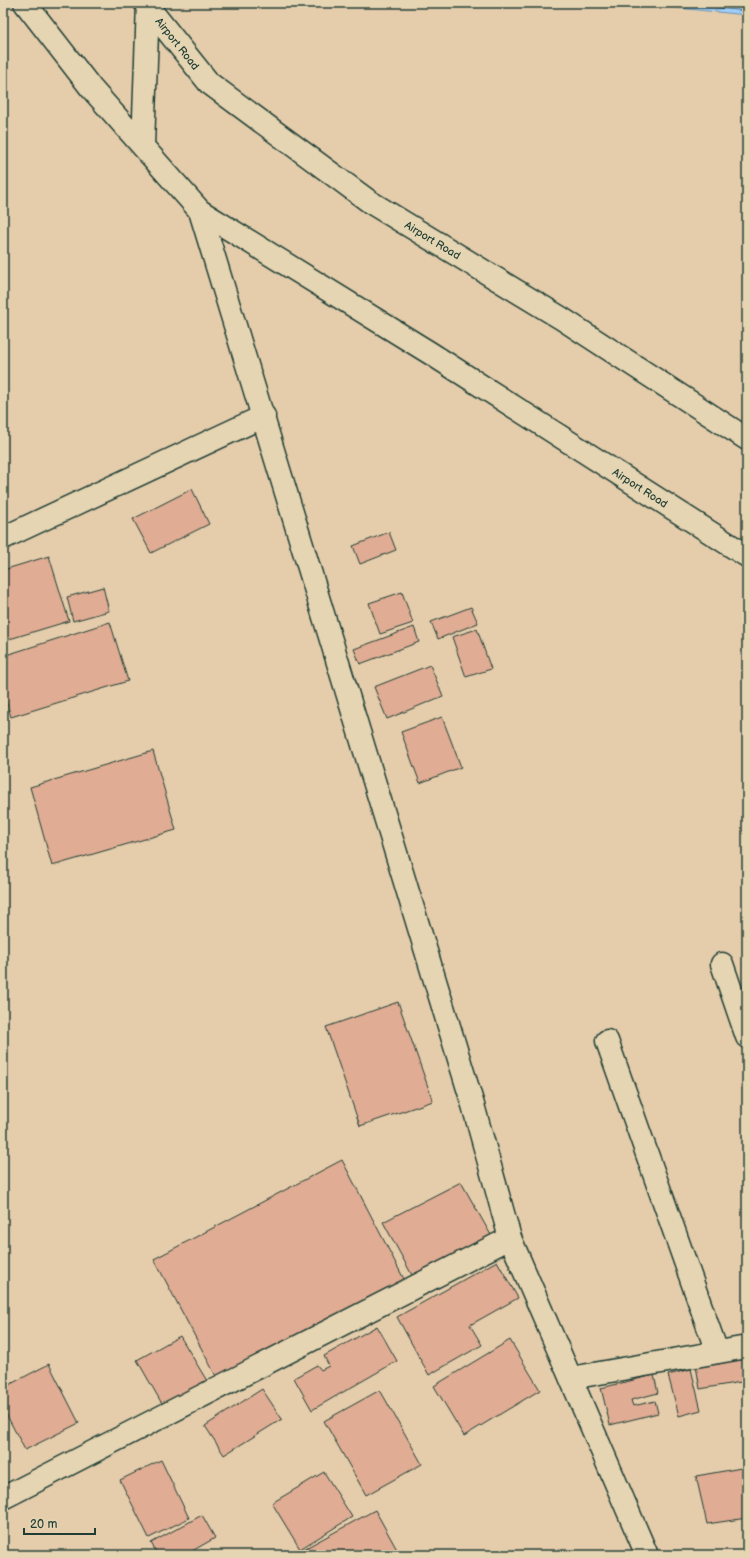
<svg xmlns="http://www.w3.org/2000/svg" width="750" height="1558" viewBox="0 0 750 1558" font-family="'Balsamiq Sans',sans-serif">
  <style>
    .water { fill: #a0cdfb; stroke: #6c93ab }
    .lines { fill: none; stroke-linecap: round; stroke-linejoin: round }
    .shore { stroke: #537784; stroke-width: 1 }
    .building { fill: #e0ac93; stroke: #1f3d34 }
    .minor-casing { stroke: #1f3d34; stroke-width: 25 }
    .tertiary-casing { stroke: #1f3d34; stroke-width: 25 }
    .secondary-casing { stroke: #1f3d34; stroke-width: 25 }
    .minor { stroke: #e6d5b2; stroke-width: 22 }
    .tertiary { stroke: #e6d5b2; stroke-width: 22 }
    .secondary { stroke: #e6d5b2; stroke-width: 22 }
    .labels { text-anchor: middle; stroke-width: 3.5; stroke-linejoin: round; paint-order: stroke }
    .street-label { font-size: 11px; fill: #1f3d34; stroke: #e6d5b2 }
  </style>
  <rect width="100%" height="100%" fill="#e5cdac"/>
  <filter id="ink" filterUnits="userSpaceOnUse"><feTurbulence type="fractalNoise" baseFrequency=".025" numOctaves="2"/><feDisplacementMap in="SourceGraphic" scale="8" xChannelSelector="R" yChannelSelector="G"/><feConvolveMatrix kernelMatrix="1 2 1 2 8 2 1 2 1" color-interpolation-filters="sRGB"/></filter>
  <g filter="url(#ink)">
    <polygon class="water" points="629,3 747,3 747,15"/>
    <g class="lines">
      <polyline class="shore" points="668,3 747,11"/>
    </g>
    <g class="building">
      <polygon points="192,489 209,524 151,553 133,519"/>
      <polygon points="389,532 396,550 360,564 353,546"/>
      <polygon points="49,556 69,621 3,641 3,570"/>
      <polygon points="103,587 109,611 73,621 67,597"/>
      <polygon points="402,592 413,623 380,634 369,603"/>
      <polygon points="471,607 478,623 438,639 431,622"/>
      <polygon points="110,622 128,681 11,717 3,691 3,656"/>
      <polygon points="414,627 419,642 360,664 354,649"/>
      <polygon points="477,629 491,669 466,677 452,637"/>
      <polygon points="430,665 443,696 387,719 374,687"/>
      <polygon points="442,717 461,767 420,783 401,732"/>
      <polygon points="153,751 176,830 52,866 30,787"/>
      <polygon points="398,1002 433,1101 360,1126 326,1027"/>
      <polygon points="342,1160 405,1281 218,1380 154,1259"/>
      <polygon points="461,1182 492,1237 413,1277 383,1222"/>
      <polygon points="497,1261 518,1298 470,1325 482,1345 429,1375 397,1317"/>
      <polygon points="377,1326 397,1361 312,1410 294,1378 317,1365 321,1370 329,1366 324,1356"/>
      <polygon points="180,1336 207,1381 165,1405 161,1402 137,1360"/>
      <polygon points="510,1340 540,1390 464,1436 434,1386"/>
      <polygon points="746,1359 747,1381 700,1389 696,1366"/>
      <polygon points="49,1364 79,1423 25,1450 3,1408 3,1388"/>
      <polygon points="691,1369 701,1410 679,1416 668,1375"/>
      <polygon points="654,1375 658,1393 631,1400 633,1406 655,1401 658,1413 610,1425 601,1388"/>
      <polygon points="262,1389 282,1419 224,1455 205,1426"/>
      <polygon points="380,1390 422,1464 366,1495 324,1421"/>
      <polygon points="161,1460 189,1518 149,1538 120,1480"/>
      <polygon points="747,1467 747,1518 707,1524 696,1476"/>
      <polygon points="324,1472 352,1517 300,1549 272,1503"/>
      <polygon points="375,1510 400,1555 293,1555"/>
      <polygon points="202,1515 215,1538 185,1555 158,1555 151,1543"/>
    </g>
    <g class="lines">
      <g class="minor-casing">
        <g id="minor">
          <polyline points="3,538 264,416"/>
          <polyline points="722,964 747,1037"/>
          <polyline points="607,1041 717,1352"/>
          <polyline points="571,1378 747,1347"/>
          <polyline points="3,1498 510,1238"/>
        </g>
      </g>
      <g class="tertiary-casing">
        <g id="tertiary">
          <polyline points="143,146 148,3"/>
          <polyline points="200,211 473,1105 510,1238 647,1555"/>
        </g>
      </g>
      <g class="secondary-casing">
        <g id="secondary">
          <path id="s1" d="M 25,3 L 91,88 L 200,211 L 430,353 L 747,556"/>
          <path id="s2" d="M 145,3 L 209,83 L 370,202 L 561,318 L 747,439"/>
        </g>
      </g>
      <use href="#minor" class="minor"/>
      <use href="#tertiary" class="tertiary"/>
      <use href="#secondary" class="secondary"/>
    </g>
  </g>
  <g class="labels">
    <g class="street-label">
      <text dy="4" stroke="none"><textPath href="#s2" startOffset="52">Airport Road</textPath></text>
      <text dy="4" stroke="none"><textPath href="#s2" startOffset="376">Airport Road</textPath></text>
      <text dy="4" stroke="none"><textPath href="#s1" startOffset="792">Airport Road</textPath></text>
    </g>
  </g>
  <rect width="750" height="1558" fill="none" stroke="#e6d5b2" stroke-width="16"/>
  <rect x="8" y="8" width="734" height="1542" fill="none" stroke="#1f3d34" stroke-width="1.5" filter="url(#ink)"/>
  <path d="M24 1528v6h71v-6" fill="none" stroke="#1f3d34" stroke-width="2"/>
  <text x="30" y="1528" font-size="12" fill="#1f3d34" stroke="#e6d5b2" stroke-width="3" paint-order="stroke">20 m</text>
</svg>
